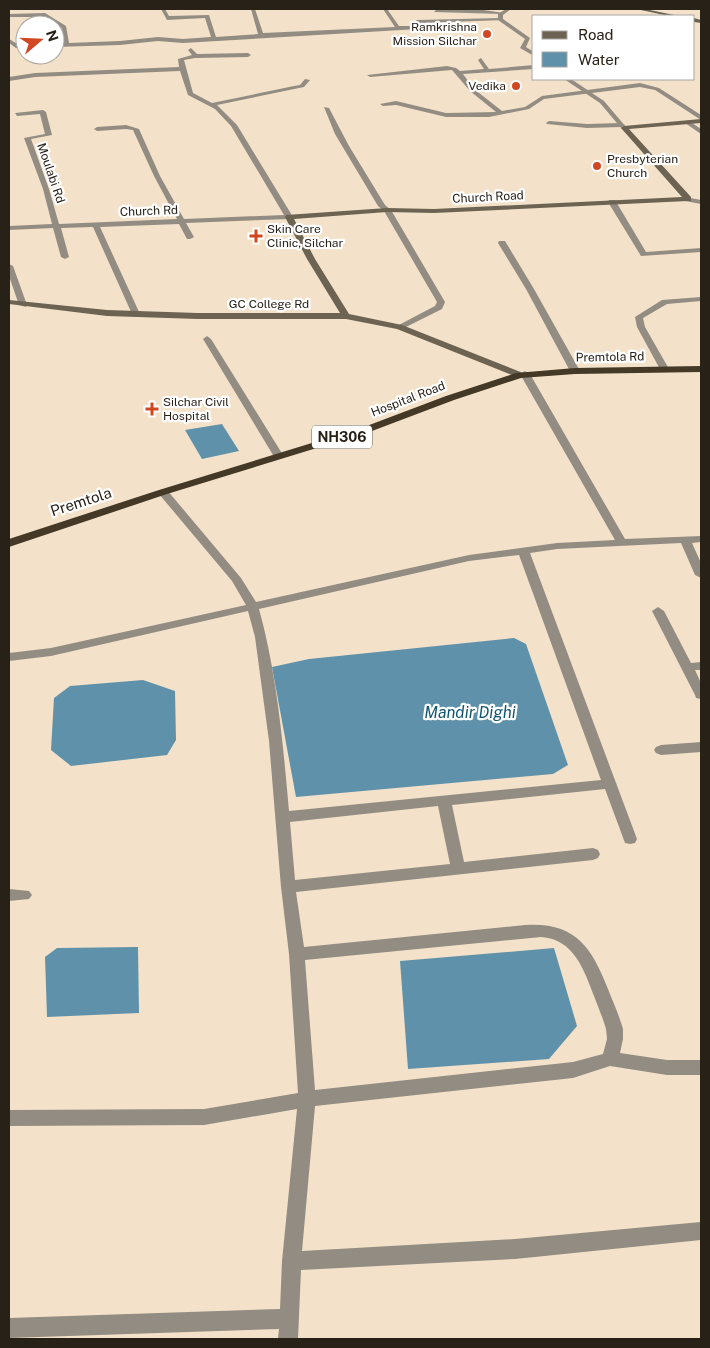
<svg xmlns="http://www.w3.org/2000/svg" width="710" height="1348" viewBox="0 0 710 1348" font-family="'Public Sans',sans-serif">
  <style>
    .water { fill: #5f92aa }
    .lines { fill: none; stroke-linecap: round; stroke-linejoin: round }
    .minor { fill: #938c82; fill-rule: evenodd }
    .tertiary { fill: #938c82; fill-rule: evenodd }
    .secondary { fill: #6c6353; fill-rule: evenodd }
    .trunk { fill: #443926; fill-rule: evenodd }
    .poi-dot { fill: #d04721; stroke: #fff; stroke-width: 2 }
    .labels { text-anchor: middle; stroke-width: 4.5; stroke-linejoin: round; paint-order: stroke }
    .far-poi-label { font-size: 12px; fill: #282118; stroke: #fff; text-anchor: start }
    .far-street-label { font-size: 12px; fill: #282118; stroke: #fff }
    .shield { fill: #fff; stroke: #68645d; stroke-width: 1 }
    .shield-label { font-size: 14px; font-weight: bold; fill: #282118 }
    .street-label { font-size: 15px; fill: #282118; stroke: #fff }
    .water-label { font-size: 16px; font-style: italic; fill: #12556f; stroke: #fff }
  </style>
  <rect width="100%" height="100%" fill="#f3e2c9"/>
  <g class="water">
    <polygon points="222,424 239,451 202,459 185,430"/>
    <polygon points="514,638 526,644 568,765 553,774 296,797 272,667 309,659"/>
    <polygon points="143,680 175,691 176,740 167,755 71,766 51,750 54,698 70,686"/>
    <polygon points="138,947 139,1013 47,1017 45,957 57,948"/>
    <polygon points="554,948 577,1026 549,1059 408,1069 400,961"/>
  </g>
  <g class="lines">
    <g class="minor">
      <polygon points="161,9 165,9 169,16 209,15 216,37 258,34 251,9 255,9 263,33 395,27 383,9 387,9 399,26 415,26 414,22 417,20 501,18 504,20 420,23 421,27 418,29 183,43 158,41 120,45 55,47 55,43 64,43 62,28 44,17 9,17 9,14 45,13 66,26 69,43 120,41 158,37 183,39 211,37 205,18 167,20"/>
      <polygon points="436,10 484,10 504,13 502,14 434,12"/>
      <polygon points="9,39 19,45 25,45 25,49 16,48 9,43"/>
      <polygon points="191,48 197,54 248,53 251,55 248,57 195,58 184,60 193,93 212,103 294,86 300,85 305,79 310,80 304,87 217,105 237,125 293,217 289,219 186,223 194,237 190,239 187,239 179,224 100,227 140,314 136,317 132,314 93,227 61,228 69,257 65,259 61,257 53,228 9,230 9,226 52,224 43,189 24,138 45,134 40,114 17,116 15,113 43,110 46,112 52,135 31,139 49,189 59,224 177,219 154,176 133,130 126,129 97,131 94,129 97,127 126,125 139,129 160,176 184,219 284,215 231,126 215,109 188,95 180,71 35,77 9,81 9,77 35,73 179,67 178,59 192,55 188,50"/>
      <polygon points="481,58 489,69 534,65 534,69 463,74 474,89 502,111 525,107 542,96 640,83 659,88 701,115 701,120 655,90 640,87 544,99 529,109 489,117 446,117 396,105 383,106 380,104 396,101 446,113 496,112 470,91 452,70 370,77 367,75 447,66 456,68 460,71 484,69 478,60"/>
      <polygon points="324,107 329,108 349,146 385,205 391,210 445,302 442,309 402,329 395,327 435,306 437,302 384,211 378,206 335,134"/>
      <polygon points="549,121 587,124 622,123 625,125 622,127 587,128 547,124 546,123"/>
      <polygon points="685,121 689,121 701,129 701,134 685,123"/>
      <polygon points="685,197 701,200 701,204 685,201"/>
      <polygon points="609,200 615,200 646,252 701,248 701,252 641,256 608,202"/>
      <polygon points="499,241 505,241 534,289 580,371 578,373 572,373 570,371 526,289 498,243"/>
      <polygon points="9,264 13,266 27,305 26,307 19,305 9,276"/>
      <polygon points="701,297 701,301 667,304 643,318 645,327 669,369 664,372 661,371 637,327 635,317 662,300"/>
      <polygon points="207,336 211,339 283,455 282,457 278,458 273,455 203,339"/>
      <path d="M 525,371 L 530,374 L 625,539 L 701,536 L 701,542 L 692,543 L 701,563 L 701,578 L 695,575 L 681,543 L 557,549 L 530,553 L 637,839 L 635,843 L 630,844 L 625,843 L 605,789 L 452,805 L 464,862 L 593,848 L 598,850 L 600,854 L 598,858 L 593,860 L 296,892 L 304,947 L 525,925 C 575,922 591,946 608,989 C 613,1002 619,1015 623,1029 L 623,1039 L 620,1053 L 667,1060 L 701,1060 L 701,1075 L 667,1075 L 610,1066 L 573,1078 L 315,1106 L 302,1251 L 515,1239 L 701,1222 L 701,1240 L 515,1259 L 301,1270 L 298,1339 L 278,1339 L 279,1329 L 9,1338 L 9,1318 L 280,1309 L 282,1261 L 297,1109 L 204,1125 L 9,1126 L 9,1110 L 204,1109 L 298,1093 L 289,954 L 281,887 L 269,741 L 255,637 L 248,611 L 51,656 L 9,661 L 9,653 L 51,648 L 246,605 L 232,581 L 159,494 L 158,492 L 163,489 L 167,490 L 241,578 L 256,602 L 469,555 L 557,543 L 615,540 L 520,374 ZM 519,555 L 601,780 L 289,811 C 283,744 277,674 259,609 L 469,561 ZM 438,806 L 450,864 L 295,880 L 290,822 ZM 541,937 C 574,939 584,970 594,996 C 598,1007 603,1018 606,1029 L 607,1039 L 603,1054 L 573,1062 L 315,1090 L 305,960 Z"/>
      <polygon points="658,607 664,611 691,663 701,662 701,670 695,670 701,683 701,699 696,698 695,695 652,611"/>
      <polygon points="701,742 701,752 661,755 656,753 654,750 656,747 661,745"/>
      <polygon points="9,889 29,891 32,895 29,899 9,901"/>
    </g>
    <g class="tertiary">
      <polygon points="506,9 511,9 503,15 503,19 530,38 526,47 534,52 534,56 520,48 525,39 498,20 498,14"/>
      <polygon points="564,79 571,79 604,101 626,127 626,129 622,129 600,103"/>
    </g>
    <g class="secondary">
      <polygon points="636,9 645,9 679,16 669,16"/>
      <polygon points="694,18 701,20 701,23 694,22"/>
      <polygon points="701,119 701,123 629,129 691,197 691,201 688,201 434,213 387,212 294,219 315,259 349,314 402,325 523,373 523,377 517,377 397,329 346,319 198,319 107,316 9,304 9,300 107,310 198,313 340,313 307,259 285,217 286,215 387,208 434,209 682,197 621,128 624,126"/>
    </g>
    <polygon class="trunk" points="701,366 701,372 575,374 521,378 454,400 372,431 167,494 9,547 9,539 159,490 364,427 446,396 516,373 575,368"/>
  </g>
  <g class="poi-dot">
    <circle cx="487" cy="34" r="5"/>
    <circle cx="516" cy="86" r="5"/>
    <circle cx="597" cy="166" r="5"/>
    <path d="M253.5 228.5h5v5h5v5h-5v5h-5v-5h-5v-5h5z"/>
    <path d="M149.5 401.5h5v5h5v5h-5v5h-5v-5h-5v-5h5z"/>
  </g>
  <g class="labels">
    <g class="far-poi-label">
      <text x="477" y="31" text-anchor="end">Ramkrishna<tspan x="477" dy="14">Mission Silchar</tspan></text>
      <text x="506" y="90" text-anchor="end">Vedika</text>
      <text x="607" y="163">Presbyterian<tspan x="607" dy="14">Church</tspan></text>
      <text x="267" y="233">Skin Care<tspan x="267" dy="14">Clinic, Silchar</tspan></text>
      <text x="163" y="406">Silchar Civil<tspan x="163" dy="14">Hospital</tspan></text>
    </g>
    <g class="far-street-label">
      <text transform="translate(51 173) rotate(71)" y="4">Moulabi Rd</text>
      <text transform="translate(488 197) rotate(-3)" y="4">Church Road</text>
      <text transform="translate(149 211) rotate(-2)" y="4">Church Rd</text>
      <text x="269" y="308">GC College Rd</text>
      <text transform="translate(610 357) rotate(-1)" y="4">Premtola Rd</text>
      <text transform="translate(408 399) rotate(-21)" y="4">Hospital Road</text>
    </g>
    <rect class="shield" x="312" y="425.5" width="60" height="23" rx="4"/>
    <g class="shield-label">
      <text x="342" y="442">NH306</text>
    </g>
    <g class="street-label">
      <text transform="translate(81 502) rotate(-18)" y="5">Premtola</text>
    </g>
    <g class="water-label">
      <text x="470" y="718">Mandir Dighi</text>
    </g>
  </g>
  <rect width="710" height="1348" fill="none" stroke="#282118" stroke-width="20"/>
  <rect x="532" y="15" width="162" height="65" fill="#ffffff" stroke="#a9a6a3"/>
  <rect x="542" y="31" width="25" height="8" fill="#6c6353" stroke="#a9a6a3"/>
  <text x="578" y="40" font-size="15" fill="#282118">Road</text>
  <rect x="542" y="52" width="25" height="15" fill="#5f92aa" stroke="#a9a6a3"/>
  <text x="578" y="65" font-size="15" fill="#282118">Water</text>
  <g transform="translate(40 40) rotate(71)"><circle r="24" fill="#ffffff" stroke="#a9a6a3"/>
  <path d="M0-4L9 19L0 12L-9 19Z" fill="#d04721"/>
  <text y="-8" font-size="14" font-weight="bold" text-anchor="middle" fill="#282118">N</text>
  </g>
</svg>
